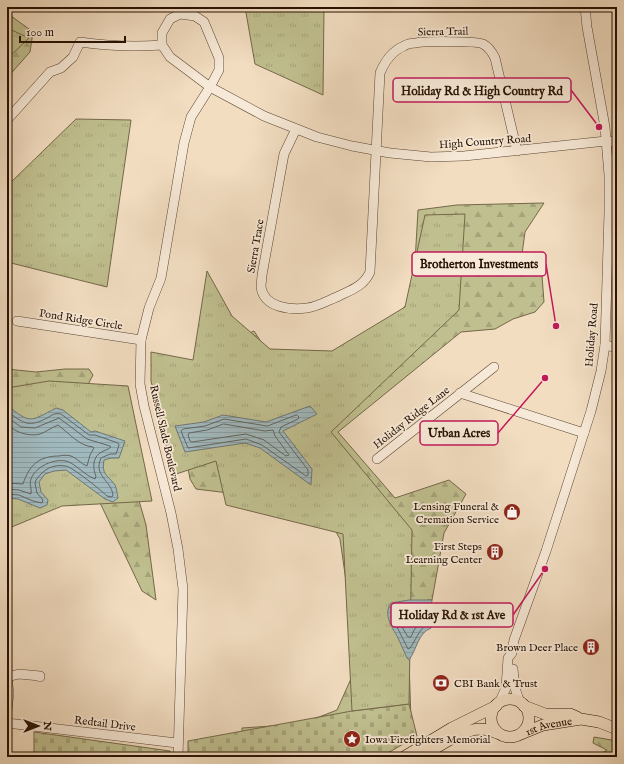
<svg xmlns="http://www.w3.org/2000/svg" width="624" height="764" viewBox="0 0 624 764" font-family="'IM FELL English',serif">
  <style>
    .forest { fill: url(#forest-firs); stroke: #746848 }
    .cemetery { fill: url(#cemetery-stones); stroke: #746848 }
    .park { fill: url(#park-tufts); stroke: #746848 }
    .water { fill: url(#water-rules); stroke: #707673 }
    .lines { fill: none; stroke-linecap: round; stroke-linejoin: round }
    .shore { stroke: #646560; stroke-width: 1 }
    .minor-casing { stroke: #5a4432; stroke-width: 10 }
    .major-casing { stroke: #271102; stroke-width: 12 }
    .minor { stroke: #f7e9d7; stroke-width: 9 }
    .major { stroke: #f2ddc1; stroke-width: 11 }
    .labels { text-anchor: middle; stroke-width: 3.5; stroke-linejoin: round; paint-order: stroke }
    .street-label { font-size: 11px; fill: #271102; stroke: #f7e9d7 }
    .poi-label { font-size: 11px; fill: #271102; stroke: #f7e9d7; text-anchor: end }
    .leader { fill: none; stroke: #c2185b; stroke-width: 1.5 }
    .callout-dot { fill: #c2185b; stroke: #f7e9d7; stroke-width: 1.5 }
    .callout { fill: #f7e9d7; stroke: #c2185b; stroke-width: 1.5 }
    .callout-label { font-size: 12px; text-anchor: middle; font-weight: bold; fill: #271102 }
  </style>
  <defs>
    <pattern id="forest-firs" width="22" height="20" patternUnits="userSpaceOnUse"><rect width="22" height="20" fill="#c0bf8f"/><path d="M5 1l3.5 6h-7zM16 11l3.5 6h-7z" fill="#a5a37a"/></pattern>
    <pattern id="cemetery-stones" width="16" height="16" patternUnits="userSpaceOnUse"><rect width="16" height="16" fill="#c0bf8f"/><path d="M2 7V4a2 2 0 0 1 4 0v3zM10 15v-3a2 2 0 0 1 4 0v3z" fill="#a5a37a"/></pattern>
    <pattern id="park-tufts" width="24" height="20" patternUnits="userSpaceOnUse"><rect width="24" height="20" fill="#c0bf8f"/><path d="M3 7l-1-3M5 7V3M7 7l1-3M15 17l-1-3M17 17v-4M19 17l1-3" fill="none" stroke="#a5a37a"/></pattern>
    <pattern id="water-rules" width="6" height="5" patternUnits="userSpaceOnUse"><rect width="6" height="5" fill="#a0b9be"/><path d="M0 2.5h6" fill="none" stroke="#8a9ea2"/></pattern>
  </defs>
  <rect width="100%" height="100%" fill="#f2ddc1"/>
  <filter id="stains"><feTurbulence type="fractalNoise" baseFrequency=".005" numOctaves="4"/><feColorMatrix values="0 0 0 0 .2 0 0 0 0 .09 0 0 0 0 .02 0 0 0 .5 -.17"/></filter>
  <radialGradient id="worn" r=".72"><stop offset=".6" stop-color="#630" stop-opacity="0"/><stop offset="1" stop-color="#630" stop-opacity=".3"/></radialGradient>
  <g class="forest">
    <polygon points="7,13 33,32 30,52 7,78"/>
    <polygon points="544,203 525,232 520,269 542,276 544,302 535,312 513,319 495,329 461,332 338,432 395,498 449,480 466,494 444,533 432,600 427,600 409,660 411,721 242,740 242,728 301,724 337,710 354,672 354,637 340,539 332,525 245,495 196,489 190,479 185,452 227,343 254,331 269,354 325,355 393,320 413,297 418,210 457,205"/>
    <polygon points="7,369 36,372 65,369 89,369 93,375 85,390 7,405"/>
    <polygon points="94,490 136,490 146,525 156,600 142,591"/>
    <polygon points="594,737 617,741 617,757 596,757 607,750 593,743"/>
  </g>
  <g class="cemetery">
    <polygon points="409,704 417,736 381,757 188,757 188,741 352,711"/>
    <polygon points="34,732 170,751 170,757 34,757"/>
  </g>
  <g class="park">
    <polygon points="245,7 324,7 323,95 255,64"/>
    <polygon points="7,28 29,38 7,59"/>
    <polygon points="76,119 131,120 107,287 7,262 7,186"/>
    <polygon points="465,214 459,310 331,432 412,530 409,704 352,711 343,534 226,505 216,461 173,475 151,381 151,352 193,360 207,271 232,316 270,349 332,351 405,307 425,215"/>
    <polygon points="49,381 128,386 152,501 62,506 7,529 7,388"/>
  </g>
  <g class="water">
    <path d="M 7,405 C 30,424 30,422 56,408 L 63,410 L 91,432 L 95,431 L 125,441 L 119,458 L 111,458 L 104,460 C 101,475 108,475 115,485 C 117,489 117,494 118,498 L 113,502 L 105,499 L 66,470 L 54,471 L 45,474 L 39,482 L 41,492 L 48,500 L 47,505 L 40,508 L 18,499 L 7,498 Z"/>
    <polygon points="310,406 317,414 283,431 312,469 311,485 260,448 245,443 185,452 175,426 204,422 223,415 266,422"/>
    <path d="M 409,600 L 432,600 L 430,620 L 432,624 L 431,628 C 418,633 417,649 409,660 L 407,658 C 404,652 402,646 399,640 C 394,629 382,616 391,603 Z"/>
  </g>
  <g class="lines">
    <g class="shore">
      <path d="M 7,411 C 24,424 29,428 49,417 C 53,414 56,413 61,414 L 89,435 L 95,435 L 118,443 L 119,445 L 116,454 L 110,454 L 101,458 C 93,476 111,480 113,495 L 112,497 L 107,496 C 101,490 72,467 66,466 C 52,464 44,469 36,480 L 35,483 L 37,493 L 43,500 L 42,503 L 33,501 L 19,495 L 7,494"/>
      <polygon points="297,415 299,417 298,419 281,427 279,432 308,470 308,475 306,476 262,445 246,439 188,448 181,431 183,429 205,426 224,419 267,426"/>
      <path d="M 7,417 L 21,427 L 35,428 L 59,418 L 87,439 L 110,446 L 111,447 C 108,450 104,450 100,453 C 92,458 93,470 96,476 L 95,479 C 87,476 79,468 71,463 C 59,456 36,465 31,479 C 29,484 32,489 31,494 L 19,490 L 7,489"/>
      <polygon points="224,424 265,431 273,430 275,436 289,455 286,456 264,440 246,434 192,442 190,441 188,435 189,433 207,430"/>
      <path d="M 7,425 C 16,432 28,437 40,434 C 46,432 52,427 58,425 C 69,433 79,446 93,447 L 94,448 L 90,455 L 87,466 C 81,464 77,458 71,456 C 67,455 63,455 59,456 C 38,456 29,466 23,484 L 7,483"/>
      <path d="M 423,604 L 427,606 L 426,620 L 427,624 C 418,631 416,640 410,648 L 408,649 L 393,619 L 392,609 L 396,606 Z"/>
      <polygon points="420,609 422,611 421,622 414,630 411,637 408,637 399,622 397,612 401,610"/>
    </g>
    <g class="minor-casing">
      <g id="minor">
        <path d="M 7,120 L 50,72 L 61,68 L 73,57 L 80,42 C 108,46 134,47 162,45"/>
        <path d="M 296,129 L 284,154 L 262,275 C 262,279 261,283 261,287 C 264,308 290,310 307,308 C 317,307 329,300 339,296 C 351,290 364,286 370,272 L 380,73 C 385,61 392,51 404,46 C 407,44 412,43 416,43 C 424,41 477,41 483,44 C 489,47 492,52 495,58 L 517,151"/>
        <polyline points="17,321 141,340"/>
        <polyline points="605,345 617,348"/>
        <polyline points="460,393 584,433"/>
        <polyline points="377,459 494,367"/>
        <polyline points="513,669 515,688 520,703"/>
        <polyline points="7,677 19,674 40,676 40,677"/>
        <polyline points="7,677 9,693 7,711"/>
        <polyline points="499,703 506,688 508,658 512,653 514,640 546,551 591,411 601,371 605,345 609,213 609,175 605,127 587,27 585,7"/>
        <polyline points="7,723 177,743"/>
        <polyline points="178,757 183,589 178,549 171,513 144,406 140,384 141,340 149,308 161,278 184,143 191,117 210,87 219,70 219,58 204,22 195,16 180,14 170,19 162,33 162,45 170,57 210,87 264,116 317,137 352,146 390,153 431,157 464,156 606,141 617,142"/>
      </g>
    </g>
    <g class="major-casing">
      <g id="major">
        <circle cx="510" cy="718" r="19"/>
        <polyline points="524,706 545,714 570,714 577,717"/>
        <path id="s1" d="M 521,734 L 543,725 L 581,719 L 599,722 L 617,729"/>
        <polyline points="404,757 452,728 496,706"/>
        <path d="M 421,757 C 437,748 461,730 479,729 C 485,729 491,730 497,733"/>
      </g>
    </g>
    <use href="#minor" class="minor"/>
    <use href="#major" class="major"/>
  </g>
  <defs>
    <g id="shop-disc" transform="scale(0.9)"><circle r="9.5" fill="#8f2418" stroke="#f7e9d7"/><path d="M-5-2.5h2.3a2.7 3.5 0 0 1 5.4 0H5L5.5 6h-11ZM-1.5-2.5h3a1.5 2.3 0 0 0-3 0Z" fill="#fff"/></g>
    <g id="building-disc" transform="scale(0.9)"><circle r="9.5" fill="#8f2418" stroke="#f7e9d7"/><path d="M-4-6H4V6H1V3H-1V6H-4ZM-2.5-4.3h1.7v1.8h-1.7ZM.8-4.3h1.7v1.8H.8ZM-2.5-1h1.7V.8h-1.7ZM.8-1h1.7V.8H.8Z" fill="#fff"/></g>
    <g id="bank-disc" transform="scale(0.9)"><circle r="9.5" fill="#8f2418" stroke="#f7e9d7"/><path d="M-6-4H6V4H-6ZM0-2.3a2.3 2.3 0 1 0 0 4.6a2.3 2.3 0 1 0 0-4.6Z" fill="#fff"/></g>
    <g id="sight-disc" transform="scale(0.9)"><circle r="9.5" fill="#8f2418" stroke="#f7e9d7"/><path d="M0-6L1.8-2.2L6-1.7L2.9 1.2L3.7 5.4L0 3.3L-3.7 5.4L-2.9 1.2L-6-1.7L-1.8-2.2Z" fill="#fff"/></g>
  </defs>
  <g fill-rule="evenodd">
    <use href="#shop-disc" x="512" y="512"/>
    <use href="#building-disc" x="495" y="552"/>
    <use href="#building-disc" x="591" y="647"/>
    <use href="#bank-disc" x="441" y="683"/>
    <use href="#sight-disc" x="352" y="739"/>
  </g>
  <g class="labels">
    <g class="street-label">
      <text transform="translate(443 31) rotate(-1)" y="4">Sierra Trail</text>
      <text transform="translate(485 141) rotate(-4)" y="4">High Country Road</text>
      <text transform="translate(255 246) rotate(-80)" y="4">Sierra Trace</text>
      <text transform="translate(81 319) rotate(9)" y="4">Pond Ridge Circle</text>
      <text transform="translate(591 335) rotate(-85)" y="4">Holiday Road</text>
      <text transform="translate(411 417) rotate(-38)" y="4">Holiday Ridge Lane</text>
      <text transform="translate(166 438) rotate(77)" y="4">Russell Slade Boulevard</text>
      <text transform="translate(105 723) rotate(7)" y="4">Redtail Drive</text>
      <text dy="4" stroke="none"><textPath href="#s1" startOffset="29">1st Avenue</textPath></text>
    </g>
    <g class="poi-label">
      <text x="499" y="510">Lensing Funeral &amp;<tspan x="499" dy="13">Cremation Service</tspan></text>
      <text x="482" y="550">First Steps<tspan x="482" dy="13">Learning Center</tspan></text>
      <text x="578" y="651">Brown Deer Place</text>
      <text x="454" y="687" text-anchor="start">CBI Bank &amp; Trust</text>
      <text x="365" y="743" text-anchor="start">Iowa Firefighters Memorial</text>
    </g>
  </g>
  <path class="leader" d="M599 127L571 90M556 326L546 264M545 378L498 433M545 569L513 615"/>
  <g class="callout-dot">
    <circle cx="599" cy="127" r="4"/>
    <circle cx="556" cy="326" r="4"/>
    <circle cx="545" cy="378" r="4"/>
    <circle cx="545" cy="569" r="4"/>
  </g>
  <g class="callout">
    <rect x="393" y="78" width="178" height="24" rx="4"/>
    <rect x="412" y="252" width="134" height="24" rx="4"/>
    <rect x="420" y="421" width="78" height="24" rx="4"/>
    <rect x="391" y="603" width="122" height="24" rx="4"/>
  </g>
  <g class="callout-label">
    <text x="482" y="95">Holiday Rd &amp; High Country Rd</text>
    <text x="479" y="268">Brotherton Investments</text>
    <text x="459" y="437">Urban Acres</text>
    <text x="452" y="619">Holiday Rd &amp; 1st Ave</text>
  </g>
  <rect width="624" height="764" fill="none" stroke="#f2ddc1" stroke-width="24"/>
  <rect x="8" y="8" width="608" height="748" fill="none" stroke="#271102" stroke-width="2"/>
  <rect x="12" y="12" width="600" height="740" fill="none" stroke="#271102"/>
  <g transform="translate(38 726) rotate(90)" stroke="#f7e9d7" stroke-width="3" paint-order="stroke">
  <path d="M0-3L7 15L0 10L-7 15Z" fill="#271102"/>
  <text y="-6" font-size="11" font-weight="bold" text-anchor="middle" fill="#271102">N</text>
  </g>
  <path d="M20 36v6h105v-6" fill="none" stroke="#271102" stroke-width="2"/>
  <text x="26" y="36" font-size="12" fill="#271102" stroke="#f7e9d7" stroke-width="3" paint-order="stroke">100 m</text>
  <rect width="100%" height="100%" filter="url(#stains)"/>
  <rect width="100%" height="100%" fill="url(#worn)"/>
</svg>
